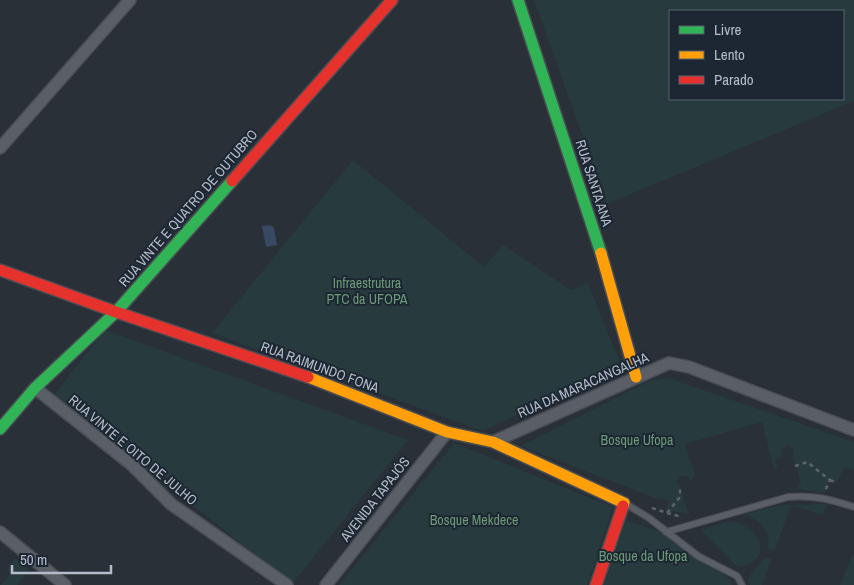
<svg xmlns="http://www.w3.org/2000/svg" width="854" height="585" viewBox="0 0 854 585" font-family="'Archivo Narrow',sans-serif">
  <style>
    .green { fill: #273a3e; fill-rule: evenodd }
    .water { fill: #384963 }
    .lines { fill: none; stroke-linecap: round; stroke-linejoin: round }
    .lane-casing { stroke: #484c53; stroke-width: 8 }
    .street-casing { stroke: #484c53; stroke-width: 14 }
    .fast-casing { stroke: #484c53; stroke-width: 14 }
    .slow-casing { stroke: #484c53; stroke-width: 14 }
    .jam-casing { stroke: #484c53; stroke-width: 14 }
    .path { stroke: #5d636a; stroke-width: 2.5; stroke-dasharray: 4 4; stroke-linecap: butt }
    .lane { stroke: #5a5e66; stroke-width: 5.5 }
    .street { stroke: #5a5e66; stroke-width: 11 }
    .fast { stroke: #30b455; stroke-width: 11 }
    .slow { stroke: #ff9f0a; stroke-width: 11 }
    .jam { stroke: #e5322d; stroke-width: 11 }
    .labels { text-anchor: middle; stroke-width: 4; stroke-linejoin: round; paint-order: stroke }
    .street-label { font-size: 14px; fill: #b4bcc9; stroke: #1d2633 }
    .park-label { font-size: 14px; fill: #6b9a76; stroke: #1d2633 }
  </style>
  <rect width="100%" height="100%" fill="#2a3038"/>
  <g class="green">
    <path d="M 534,0 L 854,0 L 854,101 L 607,204 ZM 670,11 L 843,11 L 843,99 L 670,99 Z"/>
    <polygon points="353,160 484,267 503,245 571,290 588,283 621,366 483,431 212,333"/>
    <polygon points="105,330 408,440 292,584 54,395"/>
    <polygon points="668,378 854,442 854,471 844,467 837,483 830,480 824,493 796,489 801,482 792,456 794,454 793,448 788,445 781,450 782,456 775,461 778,466 774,469 762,422 685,444 695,475 691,480 687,476 679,477 677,483 680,488 689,514 666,510 669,501 659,498 655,498 521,446 649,381"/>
    <polygon points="454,443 613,507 587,585 339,585"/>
    <path d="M 827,504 L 823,515 L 791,505 L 775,550 L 768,549 C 771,530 761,523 745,514 L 781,505 Z"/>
    <polygon points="626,521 684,539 730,580 732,585 604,585"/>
    <path d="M 729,521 C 762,526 775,561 738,567 L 701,530 Z"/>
    <polygon points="854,552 854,585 840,585"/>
    <polygon points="765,557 772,559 762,585 750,585 748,581 751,574"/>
    <polygon points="15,558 29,570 17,585 1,585 11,573 7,570"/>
  </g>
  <polygon class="water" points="270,225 274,228 277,245 266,247 262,226"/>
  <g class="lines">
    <g class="lane-casing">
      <g id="lane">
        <polyline points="626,504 649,518 698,556 737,576 742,585"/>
        <path d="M 666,532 L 788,497 C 814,495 829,499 854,507"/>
      </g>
    </g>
    <g class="street-casing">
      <g id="street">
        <polyline points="0,148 130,0"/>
        <polyline points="35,388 132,465 171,504 287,585"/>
        <polyline points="493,442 669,363 689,367 854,430"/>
        <polyline points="0,532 65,585"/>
        <polyline points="326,585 447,432"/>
      </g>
    </g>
    <g class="fast-casing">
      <g id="fast">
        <polyline points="518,0 601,253"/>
        <polyline points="0,429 35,388 116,312 232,181"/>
      </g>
    </g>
    <g class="slow-casing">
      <g id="slow">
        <polyline points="601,253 636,377"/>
        <polyline points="308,377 447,432 493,442 624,503 623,506"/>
      </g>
    </g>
    <g class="jam-casing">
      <g id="jam">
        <polyline points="232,181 392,0"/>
        <polyline points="0,270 116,312 308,377"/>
        <polyline points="596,585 623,506"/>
      </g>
    </g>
    <g class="path">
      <polyline points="795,466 807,462 830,480 825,491"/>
      <polyline points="830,480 837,483"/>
      <polyline points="652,508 667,513 680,497 680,488"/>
      <polyline points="667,513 682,517"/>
    </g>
    <use href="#lane" class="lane"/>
    <use href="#street" class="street"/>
    <use href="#fast" class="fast"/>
    <use href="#slow" class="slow"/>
    <use href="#jam" class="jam"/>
  </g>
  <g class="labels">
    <g class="street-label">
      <text transform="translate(594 183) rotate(72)" y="5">RUA SANTA ANA</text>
      <text transform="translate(188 208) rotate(-49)" y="5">RUA VINTE E QUATRO DE OUTUBRO</text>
      <text transform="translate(320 367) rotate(20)" y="5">RUA RAIMUNDO FONA</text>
      <text transform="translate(583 385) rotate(-24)" y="5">RUA DA MARACANGALHA</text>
      <text transform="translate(133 450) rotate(40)" y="5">RUA VINTE E OITO DE JULHO</text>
      <text transform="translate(375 499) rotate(-52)" y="5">AVENIDA TAPAJÓS</text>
    </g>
    <g class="park-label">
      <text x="367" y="288">Infraestrutura<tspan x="367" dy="16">PTC da UFOPA</tspan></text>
      <text x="637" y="445">Bosque Ufopa</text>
      <text x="474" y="525">Bosque Mekdece</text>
      <text x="643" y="561">Bosque da Ufopa</text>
    </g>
  </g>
  <rect x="669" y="10" width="175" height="90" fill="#1d2633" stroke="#59626f"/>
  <rect x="679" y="26" width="25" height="8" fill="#30b455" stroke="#59626f"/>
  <text x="714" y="35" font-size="15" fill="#b4bcc9">Livre</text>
  <rect x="679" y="51" width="25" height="8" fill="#ff9f0a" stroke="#59626f"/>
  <text x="714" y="60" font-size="15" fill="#b4bcc9">Lento</text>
  <rect x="679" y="76" width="25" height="8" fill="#e5322d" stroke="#59626f"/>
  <text x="714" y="85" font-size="15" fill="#b4bcc9">Parado</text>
  <path d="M12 565v8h99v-8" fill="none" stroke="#b4bcc9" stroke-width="2.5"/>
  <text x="20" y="565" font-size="15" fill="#b4bcc9" stroke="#1d2633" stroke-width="4" paint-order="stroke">50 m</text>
</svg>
